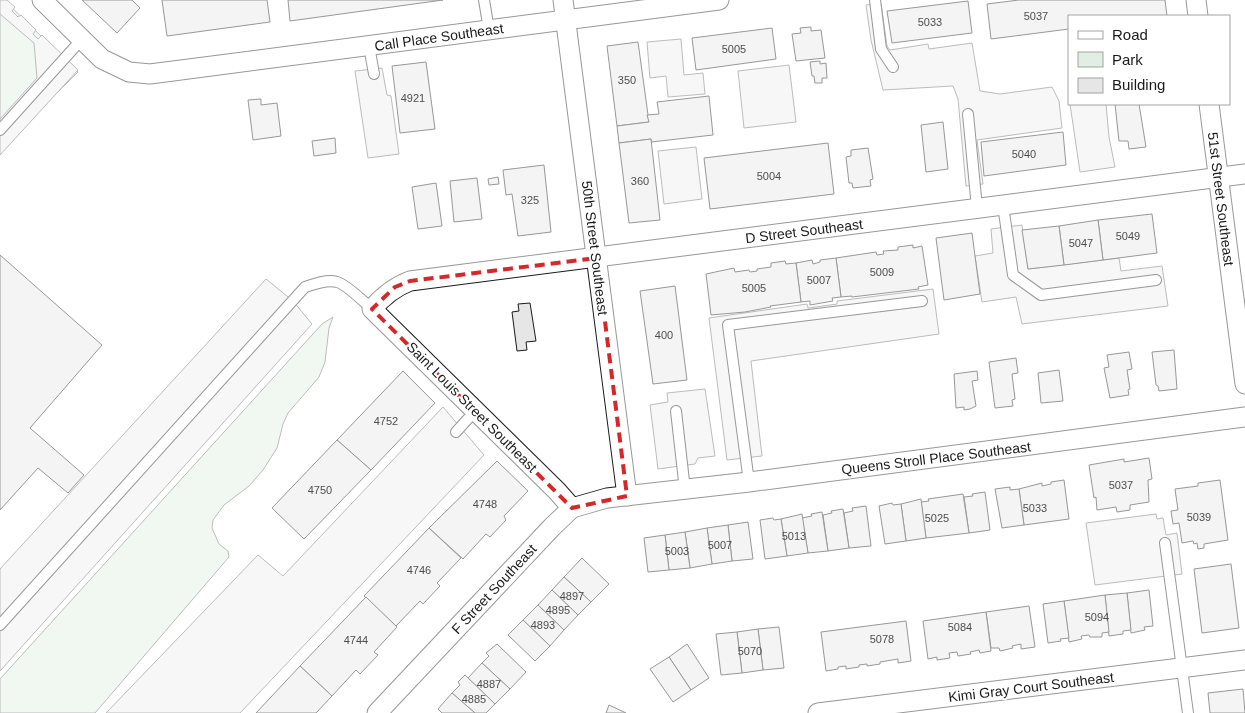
<svg xmlns="http://www.w3.org/2000/svg" width="1245" height="713" viewBox="0 0 1245 713" font-family="Helvetica,sans-serif">
  <style>
    .green { fill: #e0efe3; stroke: #6a6a6a }
    .parking { fill: #ededed; stroke: #6a6a6a }
    .building { fill: #e6e6e6; stroke: #1a1a1a }
    .lines { fill: none; stroke-linecap: round; stroke-linejoin: round }
    .service-casing { stroke: #1a1a1a; stroke-width: 12 }
    .minor-casing { stroke: #1a1a1a; stroke-width: 21 }
    .service { stroke: #fff; stroke-width: 10 }
    .minor { stroke: #fff; stroke-width: 19 }
    .marked { fill: none; stroke: #d62828; stroke-width: 4; stroke-dasharray: 10 6; stroke-linejoin: round }
    .labels { text-anchor: middle; stroke-width: 4; stroke-linejoin: round; paint-order: stroke }
    .number-label { font-size: 11px; fill: #4d4d4d }
    .street-label { font-size: 14px; fill: #1a1a1a; stroke: #fff }
  </style>
  <rect width="100%" height="100%" fill="#fff"/>
  <g class="green">
    <polygon points="0,0 4,0 78,72 0,150"/>
    <polygon points="333,317 329,328 325,362 319,377 288,413 283,424 277,448 263,470 249,486 224,505 213,520 212,528 219,544 228,551 229,557 95,713 0,713 0,679 322,324"/>
  </g>
  <g class="parking">
    <polygon points="0,0 7,0 15,7 12,11 18,17 21,15 36,30 33,34 38,39 42,35 78,70 0,155 0,119 37,78 34,43 0,14"/>
    <polygon points="881,3 887,46 890,50 928,44 929,49 972,43 980,91 1000,94 1052,87 1059,101 1062,128 977,140 983,184 966,186 958,99 953,86 883,90 871,40 866,5"/>
    <polygon points="681,39 684,75 703,73 705,94 668,97 666,76 650,78 647,42"/>
    <polygon points="789,65 796,122 744,128 738,71"/>
    <polygon points="382,68 387,95 391,96 399,154 368,158 355,71"/>
    <polygon points="1070,104 1106,104 1109,137 1115,167 1080,172"/>
    <polygon points="696,147 702,199 664,204 658,151"/>
    <polygon points="1022,225 1028,269 1119,258 1121,271 1162,266 1168,306 1022,324 1016,297 982,302 975,256 993,253 991,229"/>
    <polygon points="266,279 293,301 312,324 0,671 0,569"/>
    <polygon points="933,289 939,334 751,361 762,456 727,460 709,318 807,304 808,308 837,304 837,301"/>
    <polygon points="705,389 715,456 698,458 695,464 658,469 650,405 668,402 667,393"/>
    <polygon points="443,407 484,455 240,713 106,713 258,555 283,576"/>
    <polygon points="1156,514 1157,519 1163,518 1166,535 1177,533 1182,574 1095,585 1086,523"/>
  </g>
  <g class="building">
    <polygon points="82,0 132,0 140,8 117,33"/>
    <polygon points="162,0 267,0 270,22 167,36"/>
    <polygon points="288,0 443,0 290,21"/>
    <polygon points="1019,0 1165,0 1167,16 1069,16 1069,29 991,39 987,4"/>
    <polygon points="968,1 972,33 892,43 887,11"/>
    <polygon points="811,27 811,31 821,30 825,58 796,61 792,34 801,33 800,28"/>
    <polygon points="772,28 776,59 696,70 692,38"/>
    <polygon points="638,42 649,122 617,126 607,46"/>
    <polygon points="820,61 820,64 826,63 827,78 822,78 822,83 815,83 814,76 812,76 810,62"/>
    <polygon points="426,62 435,129 400,133 392,66"/>
    <polygon points="709,96 713,135 651,142 651,139 619,143 617,126 649,122 647,115 659,114 657,102"/>
    <polygon points="261,99 261,105 277,103 281,136 253,140 248,100"/>
    <polygon points="1115,104 1139,104 1146,147 1129,149 1128,141 1119,141"/>
    <polygon points="943,122 948,169 926,172 921,125"/>
    <polygon points="1063,132 1066,165 984,176 981,142"/>
    <polygon points="335,138 336,153 314,156 312,141"/>
    <polygon points="651,139 660,220 629,223 619,143"/>
    <polygon points="828,143 834,194 710,209 704,158"/>
    <polygon points="868,148 873,179 870,180 871,186 853,188 852,183 849,183 846,157 851,156 851,150"/>
    <polygon points="544,165 551,232 518,236 512,194 506,195 503,170"/>
    <polygon points="498,177 499,184 489,185 488,179"/>
    <polygon points="477,178 482,219 454,222 450,181"/>
    <polygon points="436,183 442,226 418,229 412,187"/>
    <polygon points="1152,214 1157,253 1103,260 1098,220"/>
    <polygon points="1098,220 1103,260 1064,265 1059,226"/>
    <polygon points="1059,226 1064,265 1028,269 1022,230"/>
    <polygon points="972,233 980,294 944,300 936,238"/>
    <polygon points="913,245 913,248 922,246 928,285 918,287 919,289 852,297 852,296 841,297 836,258 876,252 877,255 884,254 883,251 898,250 898,247"/>
    <polygon points="0,255 102,345 30,428 84,475 68,493 38,468 0,510"/>
    <polygon points="836,258 841,297 832,298 833,301 810,305 810,301 801,302 796,263 812,260 813,264 820,262 820,260"/>
    <polygon points="785,261 786,264 796,263 801,302 770,306 771,307 745,312 711,315 706,274 734,268 735,272 749,270 750,272 757,271 757,269 771,267 771,263"/>
    <polygon points="675,286 687,380 653,384 640,291"/>
    <polygon points="530,303 536,341 526,342 527,350 517,351 512,312 519,311 518,304"/>
    <polygon points="1174,350 1177,389 1159,391 1158,386 1156,385 1152,352"/>
    <polygon points="1129,352 1132,369 1127,370 1130,389 1128,390 1129,395 1110,398 1104,368 1109,367 1107,355"/>
    <polygon points="1016,358 1018,373 1012,374 1015,399 1012,400 1013,406 995,408 989,362"/>
    <polygon points="1059,370 1063,401 1041,403 1038,373"/>
    <polygon points="403,371 435,403 371,470 337,440"/>
    <polygon points="977,371 978,380 972,381 976,406 970,409 964,410 964,407 956,408 954,374"/>
    <polygon points="337,440 371,470 304,539 272,508"/>
    <polygon points="1149,458 1152,479 1148,480 1149,502 1130,505 1130,510 1117,512 1116,507 1097,510 1096,497 1094,498 1089,465 1124,459 1124,462"/>
    <polygon points="497,461 528,491 504,516 506,520 490,537 486,534 463,559 429,528"/>
    <polygon points="1064,480 1069,519 1024,525 1019,489 1042,483 1042,486 1051,484 1051,482"/>
    <polygon points="1220,480 1228,540 1204,544 1204,548 1198,549 1197,543 1194,544 1193,541 1182,543 1179,523 1173,524 1171,511 1178,510 1175,489 1198,486 1198,483"/>
    <polygon points="1010,487 1010,490 1019,489 1024,525 1002,528 995,489"/>
    <polygon points="985,492 990,530 969,533 964,497 973,496 972,494"/>
    <polygon points="963,494 969,533 926,538 921,502 929,501 928,499"/>
    <polygon points="921,499 926,538 906,541 901,504"/>
    <polygon points="892,503 893,505 901,504 906,541 885,544 879,506"/>
    <polygon points="866,506 871,546 849,548 844,513 853,511 852,508"/>
    <polygon points="843,509 849,548 828,551 823,515 832,513 831,511"/>
    <polygon points="822,512 828,551 808,553 802,518 812,516 811,514"/>
    <polygon points="802,514 808,553 787,556 781,519"/>
    <polygon points="773,518 774,520 781,519 787,556 765,559 760,520"/>
    <polygon points="748,522 753,559 732,561 728,525"/>
    <polygon points="728,525 732,561 712,564 707,528"/>
    <polygon points="429,528 461,558 437,583 440,586 423,604 420,601 396,626 364,596"/>
    <polygon points="707,528 712,564 690,568 685,532"/>
    <polygon points="685,532 690,568 669,570 665,535"/>
    <polygon points="665,535 669,570 648,572 644,538"/>
    <polygon points="582,558 609,584 591,602 564,577"/>
    <polygon points="1231,564 1239,628 1202,633 1194,569"/>
    <polygon points="564,577 591,602 578,615 552,590"/>
    <polygon points="552,590 578,615 564,630 538,605"/>
    <polygon points="1149,590 1153,626 1144,627 1145,630 1131,633 1127,593"/>
    <polygon points="1127,593 1131,630 1123,631 1123,634 1109,636 1105,595"/>
    <polygon points="1105,595 1109,632 1102,633 1102,637 1090,637 1089,635 1081,636 1082,639 1069,642 1064,601"/>
    <polygon points="366,597 397,627 374,652 378,655 360,674 356,670 332,696 300,666"/>
    <polygon points="1064,601 1069,638 1060,639 1061,641 1048,643 1043,604"/>
    <polygon points="538,605 564,630 550,646 523,620"/>
    <polygon points="1029,606 1035,647 1021,649 1021,644 1012,646 1013,648 1000,651 999,648 991,648 986,612"/>
    <polygon points="986,612 991,651 980,653 979,650 970,652 971,654 958,656 957,652 949,653 950,658 937,660 937,657 928,659 923,621"/>
    <polygon points="523,620 550,646 535,661 508,635"/>
    <polygon points="906,621 911,661 898,663 898,659 880,662 880,664 867,666 867,664 859,665 859,667 846,669 846,666 838,667 838,669 826,671 821,632"/>
    <polygon points="779,627 784,668 763,670 758,629"/>
    <polygon points="758,629 763,670 742,673 737,632"/>
    <polygon points="737,632 742,673 721,675 716,634"/>
    <polygon points="497,644 526,672 510,689 482,663 489,656 486,653"/>
    <polygon points="687,644 709,678 691,690 669,657"/>
    <polygon points="669,657 691,690 673,702 650,669"/>
    <polygon points="482,663 510,689 495,704 468,678"/>
    <polygon points="300,666 332,696 316,713 256,713"/>
    <polygon points="465,675 495,704 486,713 475,713 452,693 460,685 458,682"/>
    <polygon points="1243,689 1245,713 1210,713 1208,693"/>
    <polygon points="452,693 475,713 442,713 438,709"/>
    <polygon points="609,705 626,713 606,713"/>
  </g>
  <g class="lines">
    <g class="service-casing">
      <g id="service">
        <polyline points="484,0 489,30"/>
        <polyline points="875,0 881,49 893,67"/>
        <polyline points="369,46 374,74"/>
        <polyline points="968,114 977,208"/>
        <polyline points="0,130 82,39"/>
        <polyline points="1003,205 1013,275 1041,295 1156,280"/>
        <polyline points="676,411 685,490"/>
        <polyline points="456,432 475,411"/>
        <polyline points="749,482 728,325 922,301"/>
        <polyline points="1165,543 1188,713"/>
        <path d="M 0,625 L 305,287 C 314,284 327,279 337,282 C 346,284 364,302 372,309"/>
      </g>
    </g>
    <g class="minor-casing">
      <g id="minor">
        <polyline points="42,0 102,59 129,72 150,74 719,0"/>
        <polyline points="563,0 627,496"/>
        <polyline points="1196,0 1198,16"/>
        <polyline points="1209,104 1245,384"/>
        <path d="M 572,508 L 557,491 L 372,309 C 383,296 394,287 410,281 L 1245,174"/>
        <polyline points="377,713 552,527 572,508 607,498 749,482 1245,417"/>
        <polyline points="818,713 1245,660"/>
      </g>
    </g>
    <use href="#service" class="service"/>
    <use href="#minor" class="minor"/>
  </g>
  <path d="M0 0H1245V713H0ZM 597,258 L 627,496 L 572,508 L 372,309 L 395,287 L 410,281 Z" fill="#fff" fill-opacity=".55" fill-rule="evenodd"/>
  <path class="marked" d="M 597,258 L 627,496 L 572,508 L 372,309 L 395,287 L 410,281 Z"/>
  <g class="labels">
    <g class="number-label">
      <text x="1036" y="20">5037</text>
      <text x="930" y="26">5033</text>
      <text x="734" y="53">5005</text>
      <text x="627" y="84">350</text>
      <text x="413" y="102">4921</text>
      <text x="1024" y="158">5040</text>
      <text x="769" y="180">5004</text>
      <text x="640" y="185">360</text>
      <text x="530" y="204">325</text>
      <text x="1128" y="240">5049</text>
      <text x="1081" y="247">5047</text>
      <text x="882" y="276">5009</text>
      <text x="819" y="284">5007</text>
      <text x="754" y="292">5005</text>
      <text x="664" y="339">400</text>
      <text x="386" y="425">4752</text>
      <text x="1121" y="489">5037</text>
      <text x="320" y="494">4750</text>
      <text x="485" y="508">4748</text>
      <text x="1035" y="512">5033</text>
      <text x="1199" y="521">5039</text>
      <text x="937" y="522">5025</text>
      <text x="794" y="540">5013</text>
      <text x="720" y="549">5007</text>
      <text x="677" y="555">5003</text>
      <text x="419" y="574">4746</text>
      <text x="572" y="600">4897</text>
      <text x="558" y="614">4895</text>
      <text x="1097" y="621">5094</text>
      <text x="543" y="629">4893</text>
      <text x="960" y="631">5084</text>
      <text x="882" y="643">5078</text>
      <text x="356" y="644">4744</text>
      <text x="750" y="655">5070</text>
      <text x="489" y="688">4887</text>
      <text x="474" y="703">4885</text>
    </g>
    <g class="street-label">
      <text transform="translate(439 37) rotate(-8)" y="5">Call Place Southeast</text>
      <text transform="translate(1221 199) rotate(83)" y="5">51st Street Southeast</text>
      <text transform="translate(804 231) rotate(-7)" y="5">D Street Southeast</text>
      <text transform="translate(595 248) rotate(83)" y="5">50th Street Southeast</text>
      <text transform="translate(472 407) rotate(45)" y="5">Saint Louis Street Southeast</text>
      <text transform="translate(936 458) rotate(-7)" y="5">Queens Stroll Place Southeast</text>
      <text transform="translate(494 589) rotate(-47)" y="5">F Street Southeast</text>
      <text transform="translate(1031 687) rotate(-7)" y="5">Kimi Gray Court Southeast</text>
    </g>
  </g>
  <rect x="1068" y="15" width="162" height="90" fill="#ffffff" stroke="#a3a3a3"/>
  <rect x="1078" y="31" width="25" height="8" fill="#ffffff" stroke="#a3a3a3"/>
  <text x="1112" y="40" font-size="15" fill="#1a1a1a">Road</text>
  <rect x="1078" y="52" width="25" height="15" fill="#e0efe3" stroke="#a3a3a3"/>
  <text x="1112" y="65" font-size="15" fill="#1a1a1a">Park</text>
  <rect x="1078" y="78" width="25" height="15" fill="#e6e6e6" stroke="#a3a3a3"/>
  <text x="1112" y="90" font-size="15" fill="#1a1a1a">Building</text>
</svg>
